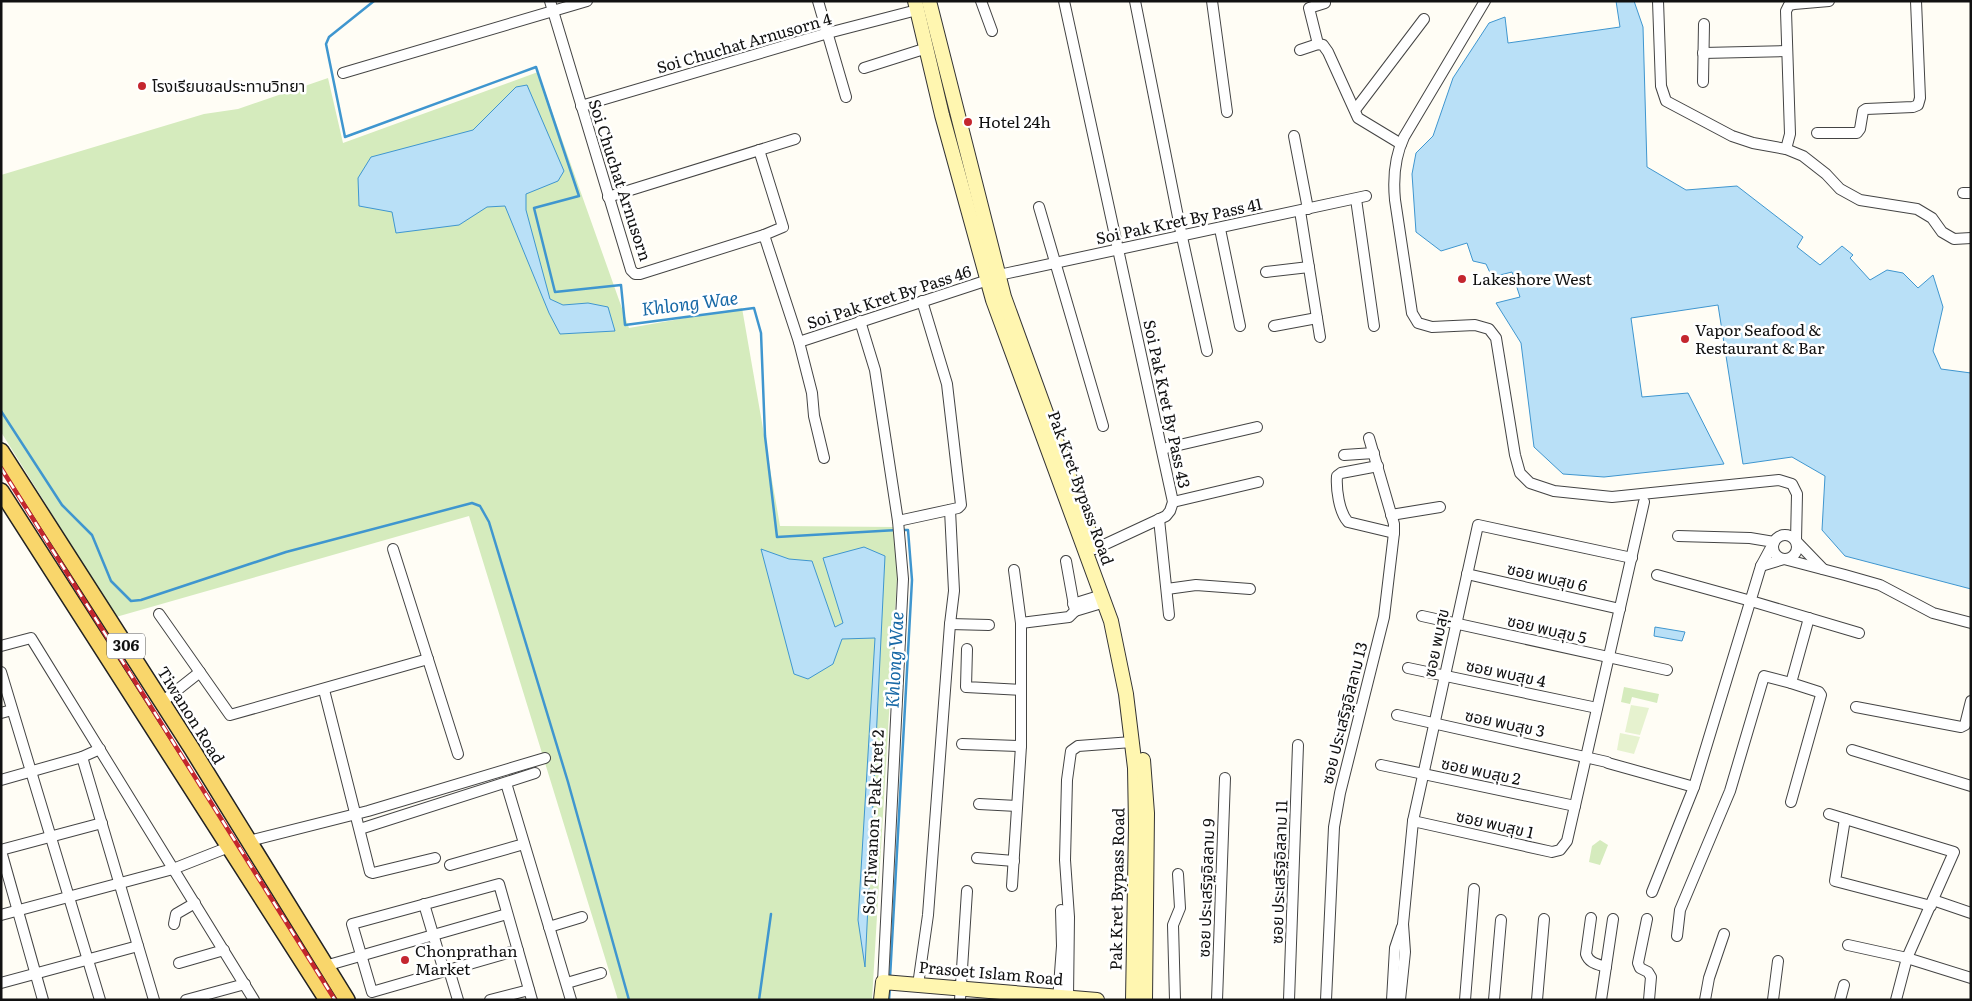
<svg xmlns="http://www.w3.org/2000/svg" width="1972" height="1001" viewBox="0 0 1972 1001" font-family="Literata,'Noto Sans Thai',serif">
  <style>
    .green { fill: #d5ebbd }
    .pitch { fill: #e6f2cf }
    .water { fill: #b9e0f7; stroke: #3f96cf }
    .lines { fill: none; stroke-linecap: round; stroke-linejoin: round }
    .stream { stroke: #3f96cf; stroke-width: 2.5 }
    .street-casing { stroke: #444; stroke-width: 12 }
    .secondary-casing { stroke: #333; stroke-width: 16 }
    .primary-casing { stroke: #222; stroke-width: 18 }
    .street { stroke: #fff; stroke-width: 10 }
    .secondary { stroke: #fff6b0; stroke-width: 14 }
    .primary { stroke: #f9d66b; stroke-width: 15 }
    .rail-casing { stroke: #c4262e; stroke-width: 4.5 }
    .rail { stroke: #fff; stroke-width: 2.5; stroke-dasharray: 8; stroke-linecap: butt }
    .poi-dot { fill: #c4262e; stroke: #fff; stroke-width: 2 }
    .labels { text-anchor: middle; stroke-width: 5; stroke-linejoin: round; paint-order: stroke }
    .shield { fill: #fff; stroke: #585858; stroke-width: 1 }
    .shield-label { font-size: 15px; font-weight: bold; fill: #111 }
    .street-label { font-size: 16px; fill: #111; stroke: #fff }
    .poi-label { font-size: 16px; fill: #111; stroke: #fff; text-anchor: start }
    .water-label { font-size: 18px; font-style: italic; fill: #1768a6; stroke: #fff }
  </style>
  <rect width="100%" height="100%" fill="#fffdf5"/>
  <g class="green">
    <polygon points="538,72 629,328 742,308 780,526 896,527 898,562 872,1000 618,1000 469,516 116,617 1,432 1,175 204,114 238,109 328,78 343,143"/>
    <polygon points="1624,687 1659,694 1657,703 1632,697 1630,704 1621,702"/>
    <polygon points="1600,840 1608,845 1600,865 1589,862 1592,846"/>
  </g>
  <g class="pitch">
    <polygon points="1631,705 1649,708 1640,735 1625,732"/>
    <polygon points="1620,733 1640,737 1634,754 1617,750"/>
  </g>
  <g class="water">
    <polygon points="1616,1 1634,1 1643,27 1647,167 1686,190 1737,186 1803,237 1797,247 1820,265 1842,246 1853,255 1850,258 1870,280 1887,270 1903,273 1918,288 1933,275 1943,307 1933,351 1941,369 1971,373 1971,589 1845,556 1822,530 1825,476 1792,457 1743,464 1718,305 1631,318 1642,397 1688,393 1724,464 1604,477 1563,474 1534,447 1521,343 1496,303 1520,297 1512,272 1492,277 1486,264 1473,261 1467,243 1441,251 1416,232 1412,174 1416,153 1433,136 1453,78 1489,23 1505,17 1508,43 1620,27"/>
    <polygon points="527,85 564,171 558,181 526,194 526,210 550,299 563,305 588,303 608,307 615,331 560,334 549,313 505,206 487,207 459,225 396,233 392,212 359,206 358,178 371,157 473,130 516,87"/>
    <polygon points="864,547 885,556 865,967 858,920 875,638 842,639 833,664 808,679 794,674 761,549 789,559 812,561 835,627 843,623 823,558"/>
    <polygon points="1655,627 1685,632 1682,641 1654,636"/>
  </g>
  <g class="lines">
    <g class="stream">
      <polyline points="374,1 329,37 326,44 345,137 536,67 579,196 534,208 555,292 621,285 625,325 754,308 761,333 765,436 777,537 897,530"/>
      <polyline points="1,411 62,505 92,535 111,581 131,601 141,600 286,552 472,503 480,506 489,522 568,782 629,1000"/>
      <polyline points="890,978 912,580 908,530 903,530"/>
      <polyline points="759,1000 771,914"/>
      <polyline points="889,1000 890,986"/>
    </g>
    <g class="street-casing">
      <g id="street">
        <polyline points="550,1 631,270 635,274 640,274 764,235 799,342 812,393 814,416 824,458"/>
        <polyline points="818,1 846,97"/>
        <polyline points="981,1 992,31"/>
        <polyline points="1064,1 1173,502 1170,511 1166,516 1095,549"/>
        <polyline points="1135,1 1182,237 1207,351"/>
        <polyline points="1212,1 1227,112"/>
        <path d="M 1485,1 L 1404,137 C 1395,156 1393,179 1395,200 L 1412,313 L 1418,323 L 1432,327 L 1475,325 L 1489,329 L 1496,338 L 1515,455 L 1520,473 L 1530,483 L 1554,491 L 1612,497 L 1779,480 L 1792,484 L 1797,494 L 1796,541 L 1823,569"/>
        <polyline points="1658,1 1661,86 1666,101 1732,136 1753,143 1786,149 1803,156 1826,174 1840,189 1860,200 1917,209 1932,218 1942,232 1954,239 1971,238"/>
        <polyline points="1325,3 1309,8 1318,44 1323,45 1328,52 1358,118 1401,144"/>
        <polyline points="1300,50 1318,44"/>
        <polyline points="1703,53 1787,51"/>
        <polyline points="864,68 927,48"/>
        <polyline points="343,73 587,1"/>
        <polyline points="1703,82 1704,24"/>
        <polyline points="581,106 828,33 917,10"/>
        <polyline points="1355,110 1424,19"/>
        <polyline points="1817,133 1857,133 1860,129 1863,111 1866,109 1913,107 1918,105 1920,98 1916,1"/>
        <polyline points="1294,136 1308,209"/>
        <polyline points="1786,149 1790,134 1786,11 1789,5 1794,4 1829,1"/>
        <polyline points="759,150 783,227 764,235"/>
        <polyline points="1963,193 1971,193"/>
        <polyline points="608,197 795,139"/>
        <polyline points="1356,199 1374,326"/>
        <polyline points="1039,207 1103,426"/>
        <polyline points="1300,211 1320,337"/>
        <polyline points="1220,229 1240,326"/>
        <polyline points="1266,272 1309,267"/>
        <polyline points="999,275 1366,196"/>
        <polyline points="860,321 875,370 898,521 903,579 883,982"/>
        <polyline points="1274,326 1317,318"/>
        <polyline points="799,342 988,280"/>
        <polyline points="1162,449 1257,427"/>
        <polyline points="1344,455 1374,453"/>
        <path d="M 1378,466 L 1341,473 L 1337,476 C 1336,489 1339,512 1348,522 L 1394,533"/>
        <polyline points="1173,502 1258,482"/>
        <polyline points="1391,515 1440,507"/>
        <polyline points="1159,519 1169,615"/>
        <polyline points="898,521 958,508 961,505 947,384 922,301"/>
        <circle cx="1785" cy="547" r="12"/>
        <polyline points="393,549 458,754"/>
        <polyline points="1761,566 1784,559 1845,575 1880,585 1933,613 1971,623"/>
        <polyline points="1467,574 1620,609"/>
        <polyline points="1657,575 1751,601 1859,633"/>
        <polyline points="1167,589 1196,585 1250,589"/>
        <polyline points="1073,604 1102,595"/>
        <polyline points="1075,611 1105,602"/>
        <polyline points="159,614 230,715 428,659"/>
        <polyline points="1422,616 1667,670"/>
        <polyline points="1021,623 1069,617 1075,611 1066,561"/>
        <polyline points="950,624 989,625"/>
        <polyline points="1,646 31,638 254,1000"/>
        <polyline points="967,649 966,687 1021,690"/>
        <polyline points="1408,668 1597,708"/>
        <polyline points="1,672 100,1000"/>
        <polyline points="324,690 370,872 373,873 435,858"/>
        <polyline points="162,702 200,672"/>
        <polyline points="1856,707 1961,727 1965,725 1971,701"/>
        <polyline points="1,713 12,710"/>
        <polyline points="1397,715 1607,762"/>
        <polyline points="962,744 1021,746"/>
        <polyline points="1852,750 1971,786"/>
        <polyline points="82,757 154,1000"/>
        <polyline points="1608,763 1694,787"/>
        <polyline points="1381,765 1575,806"/>
        <polyline points="1,780 82,757 100,749"/>
        <polyline points="506,783 571,1000"/>
        <polyline points="1791,802 1821,695 1819,692 1791,683 1809,618"/>
        <polyline points="979,804 1017,806"/>
        <polyline points="1829,814 1954,852 1907,958 1896,1000"/>
        <polyline points="1845,819 1835,881 1931,906"/>
        <polyline points="1413,821 1552,852 1560,850 1567,841 1644,502"/>
        <polyline points="360,829 535,773"/>
        <polyline points="249,841 368,811 545,758"/>
        <polyline points="1,850 102,823"/>
        <polyline points="1,851 43,1000"/>
        <polyline points="977,858 1014,861"/>
        <polyline points="450,865 524,844"/>
        <polyline points="1012,886 1021,746 1021,623 1014,570"/>
        <polyline points="1652,892 1694,787 1761,566 1774,542 1750,538 1678,536"/>
        <polyline points="1933,900 1971,913"/>
        <polyline points="424,904 444,971"/>
        <polyline points="1,915 173,869 229,847"/>
        <path d="M 1591,918 L 1586,954 C 1589,963 1597,964 1606,967"/>
        <polyline points="1647,919 1638,963 1640,968 1648,972 1651,977 1649,1000"/>
        <polyline points="174,924 176,914 195,903"/>
        <polyline points="549,927 582,917"/>
        <polyline points="1677,936 1680,910 1730,791 1764,676 1791,683"/>
        <polyline points="1848,945 1907,958 1971,978"/>
        <polyline points="518,950 372,992 352,924 499,884 532,1000"/>
        <polyline points="179,963 224,950"/>
        <polyline points="325,966 507,914"/>
        <polyline points="449,970 458,1000"/>
        <polyline points="1,983 138,946"/>
        <polyline points="567,983 601,973"/>
        <polyline points="918,985 928,915 950,624 954,591 950,510"/>
        <polyline points="1068,997 1069,917 1065,860 1067,780 1071,751 1078,746 1132,742"/>
        <polyline points="186,1000 245,984"/>
        <polyline points="490,1000 529,990"/>
        <polyline points="960,1000 967,891"/>
        <polyline points="1058,1000 1062,946 1061,910"/>
        <polyline points="1175,1000 1173,925 1180,908 1178,874"/>
        <polyline points="1217,1000 1225,778"/>
        <polyline points="1289,1000 1298,745"/>
        <polyline points="1326,1000 1334,827 1340,793 1384,617 1394,533 1394,524 1369,438"/>
        <polyline points="1392,1000 1395,948 1402,927"/>
        <polyline points="1400,1000 1405,952 1403,924 1413,821 1478,525 1632,558"/>
        <polyline points="1465,1000 1474,889"/>
        <polyline points="1494,1000 1501,920"/>
        <polyline points="1537,1000 1544,919"/>
        <polyline points="1601,1000 1613,919"/>
        <polyline points="1705,1000 1709,978 1724,934"/>
        <polyline points="1773,1000 1778,961"/>
        <polyline points="1840,1000 1844,985"/>
      </g>
    </g>
    <g class="secondary-casing">
      <g id="secondary">
        <polyline points="915,1 942,115 993,300 1111,621 1126,694 1135,768 1136,825 1133,1000"/>
        <polyline points="929,1 1004,297 1094,545"/>
        <polyline points="1143,760 1147,813 1145,1000"/>
        <polyline points="881,1000 883,982 1097,1000"/>
      </g>
    </g>
    <g class="primary-casing">
      <g id="primary">
        <polyline points="1,451 192,749 347,1000"/>
        <polyline points="1,491 327,1000"/>
      </g>
    </g>
    <use href="#street" class="street"/>
    <use href="#secondary" class="secondary"/>
    <use href="#primary" class="primary"/>
    <g class="rail-casing">
      <polyline id="rail" points="1,468 335,1000"/>
    </g>
    <use href="#rail" class="rail"/>
  </g>
  <g class="poi-dot">
    <circle cx="142" cy="86" r="5"/>
    <circle cx="968" cy="122" r="5"/>
    <circle cx="1462" cy="279" r="5"/>
    <circle cx="1685" cy="339" r="5"/>
    <circle cx="405" cy="960" r="5"/>
  </g>
  <g class="labels">
    <rect class="shield" x="107" y="633.5" width="38" height="25" rx="4"/>
    <g class="shield-label">
      <text x="126" y="651">306</text>
    </g>
    <g class="street-label">
      <text transform="translate(744 43) rotate(-16)" y="6">Soi Chuchat Arnusorn 4</text>
      <text transform="translate(620 180) rotate(72)" y="6">Soi Chuchat Arnusorn</text>
      <text transform="translate(1179 221) rotate(-12)" y="6">Soi Pak Kret By Pass 41</text>
      <text transform="translate(889 297) rotate(-18)" y="6">Soi Pak Kret By Pass 46</text>
      <text transform="translate(1167 404) rotate(78)" y="6">Soi Pak Kret By Pass 43</text>
      <text transform="translate(1081 488) rotate(70)" y="6">Pak Kret Bypass Road</text>
      <text transform="translate(1547 577) rotate(13)" y="6">ซอย พบสุข 6</text>
      <text transform="translate(1547 629) rotate(13)" y="6">ซอย พบสุข 5</text>
      <text transform="translate(1436 643) rotate(-78)" y="6">ซอย พบสุข</text>
      <text transform="translate(1506 673) rotate(12)" y="6">ซอย พบสุข 4</text>
      <text transform="translate(1344 713) rotate(-76)" y="6">ซอย ประเสริฐอิสลาม 13</text>
      <text transform="translate(191 715) rotate(58)" y="6">Tiwanon Road</text>
      <text transform="translate(1505 723) rotate(12)" y="6">ซอย พบสุข 3</text>
      <text transform="translate(1481 771) rotate(12)" y="6">ซอย พบสุข 2</text>
      <text transform="translate(873 822) rotate(-87)" y="6">Soi Tiwanon - Pak Kret 2</text>
      <text transform="translate(1495 824) rotate(13)" y="6">ซอย พบสุข 1</text>
      <text transform="translate(1279 872) rotate(-88)" y="6">ซอย ประเสริฐอิสลาม 11</text>
      <text transform="translate(1206 888) rotate(-88)" y="6">ซอย ประเสริฐอิสลาม 9</text>
      <text transform="translate(1117 889) rotate(-89)" y="6">Pak Kret Bypass Road</text>
      <text transform="translate(991 973) rotate(5)" y="6">Prasoet Islam Road</text>
    </g>
    <g class="poi-label">
      <text x="152" y="92">โรงเรียนชลประทานวิทยา</text>
      <text x="978" y="128">Hotel 24h</text>
      <text x="1472" y="285">Lakeshore West</text>
      <text x="1695" y="336">Vapor Seafood &amp;<tspan x="1695" dy="18">Restaurant &amp; Bar</tspan></text>
      <text x="415" y="957">Chonprathan<tspan x="415" dy="18">Market</tspan></text>
    </g>
    <g class="water-label">
      <text transform="translate(690 304) rotate(-7)" y="6">Khlong Wae</text>
      <text transform="translate(895 660) rotate(-87)" y="6">Khlong Wae</text>
    </g>
  </g>
  <rect width="1972" height="1001" fill="none" stroke="#111111" stroke-width="5"/>
</svg>
